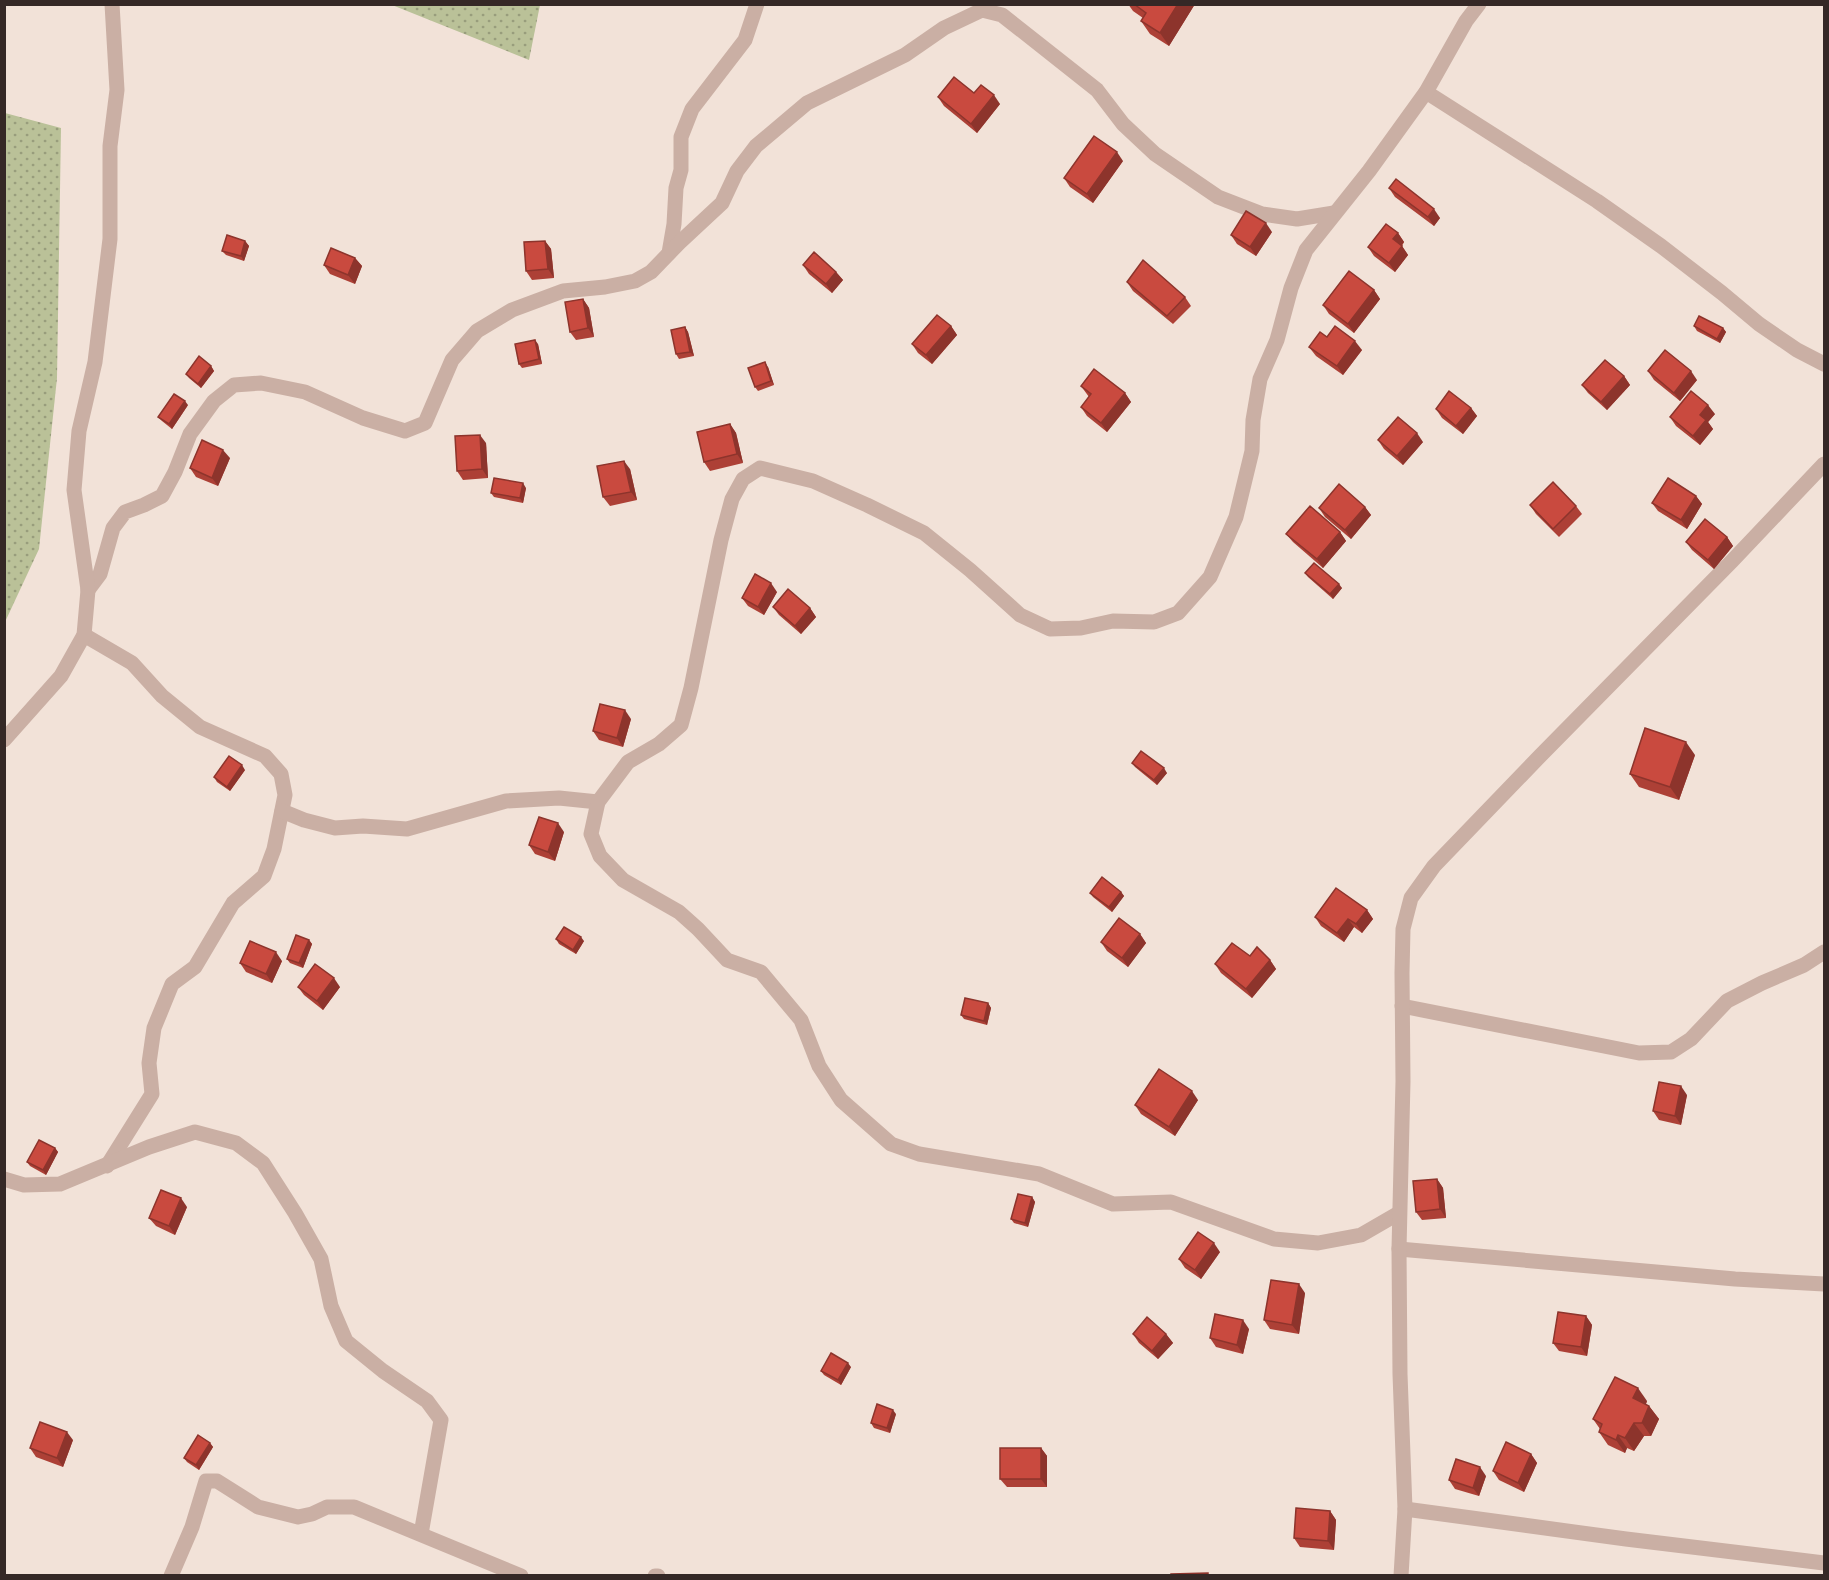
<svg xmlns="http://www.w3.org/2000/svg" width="1829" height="1580" viewBox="0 0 1829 1580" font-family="'PT Sans Narrow',sans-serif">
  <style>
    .grass { fill: url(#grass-dots) }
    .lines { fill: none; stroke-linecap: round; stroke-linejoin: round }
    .minor { stroke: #caafa4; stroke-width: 15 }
    .wall { fill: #ad4036 }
    .shaded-wall { fill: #8d342c }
    .building { fill: #c94a3f; stroke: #8d342c; stroke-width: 1.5 }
  </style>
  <defs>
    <pattern id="grass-dots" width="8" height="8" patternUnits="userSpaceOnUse" patternTransform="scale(1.5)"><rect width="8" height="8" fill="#bac198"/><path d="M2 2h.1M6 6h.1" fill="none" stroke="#989d7c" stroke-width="1.8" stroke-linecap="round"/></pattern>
  </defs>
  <rect width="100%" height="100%" fill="#f2e2d8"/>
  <g class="grass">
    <polygon points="392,5 540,5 529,60"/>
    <polygon points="5,113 61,128 57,378 39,549 5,622"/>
  </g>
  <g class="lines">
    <g class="minor">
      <polyline points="1426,92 1597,201 1661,246 1722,293 1759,324 1797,350 1824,364"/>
      <polyline points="669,253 674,224 676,188 681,170 681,137 692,109 745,40 757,4"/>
      <polyline points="88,590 100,574 113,528 125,512 144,505 162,496 175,472 190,434 214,401 234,385 261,383 305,392 363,418 405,431 425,423 452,360 477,331 512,310 563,291 605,287 635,281 651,272 679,243 722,203 737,171 756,146 807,103 905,55 944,28 982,10 1002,15 1097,90 1123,124 1155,154 1218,197 1262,214 1297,219 1334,213"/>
      <polyline points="84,635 132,663 162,696 200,727 265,756 281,774 285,795 274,849 264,876 233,903 195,967 172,984 154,1028 149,1063 152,1094 107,1166"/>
      <polyline points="4,740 61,676 84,635 88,590 74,490 79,431 95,362 110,239 110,146 117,90 112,4"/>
      <polyline points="282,811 304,820 335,828 363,826 407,829 506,801 559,798 598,802"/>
      <polyline points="1402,1006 1639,1053 1671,1052 1691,1039 1727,1001 1762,983 1804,965 1824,952"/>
      <polyline points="4,1179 24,1185 60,1184 149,1147 195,1132 236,1143 263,1163 295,1213 321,1259 331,1306 346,1341 383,1371 427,1401 441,1420 421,1534"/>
      <polyline points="1399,1213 1361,1235 1318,1243 1274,1239 1171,1202 1113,1204 1039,1174 919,1154 891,1144 841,1100 819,1066 801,1020 761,972 727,960 698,929 679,912 623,880 600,856 591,834 598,802 628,762 659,744 681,725 691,688 721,540 732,499 743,479 760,468 813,481 867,505 924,533 970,570 1020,615 1050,629 1081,628 1113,621 1154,622 1178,613 1210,577 1236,517 1252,451 1253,420 1260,379 1277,340 1291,288 1306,250 1369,171 1426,92 1466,21 1479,4"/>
      <polyline points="1399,1249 1735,1279 1824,1284"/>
      <polyline points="1405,1509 1626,1539 1824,1563"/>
      <polyline points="171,1576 192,1527 206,1481 217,1481 258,1507 298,1517 312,1514 327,1507 354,1507 521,1576"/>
      <polyline points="655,1576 658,1576"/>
      <polyline points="1401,1576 1405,1509 1400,1374 1399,1249 1403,1081 1402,973 1403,929 1411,898 1434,866 1540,756 1732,561 1824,464"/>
    </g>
  </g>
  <g class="wall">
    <polygon points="1128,4 1195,4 1169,46 1150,34 1141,21 1143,18 1133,11"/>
    <polygon points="974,93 1000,104 977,133 944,106 938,97"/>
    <polygon points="1123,161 1093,203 1070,187 1064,178"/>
    <polygon points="1389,188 1440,218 1434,226 1395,197"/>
    <polygon points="1272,232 1256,256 1237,244 1231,235"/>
    <polygon points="1398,233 1404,242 1402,246 1408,255 1395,272 1374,256 1368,247"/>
    <polygon points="245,241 249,246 244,261 226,255 222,251"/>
    <polygon points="545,241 551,249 554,278 532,280 526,271"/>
    <polygon points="355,258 362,266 355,284 330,274 324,265"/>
    <polygon points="803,265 836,272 843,280 832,293 809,274"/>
    <polygon points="1127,282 1185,297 1191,306 1173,324 1133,291"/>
    <polygon points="1374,290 1380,299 1354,333 1329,314 1323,305"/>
    <polygon points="583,299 589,308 594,337 576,340 570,332"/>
    <polygon points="951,326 957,335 932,364 918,353 912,344"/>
    <polygon points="1694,326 1723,328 1726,332 1720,343 1697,331"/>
    <polygon points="685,327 688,332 694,356 679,359 676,354"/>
    <polygon points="1327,337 1362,350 1343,375 1316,356 1309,347"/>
    <polygon points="538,344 542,364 522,368 519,364"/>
    <polygon points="211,366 214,371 201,388 189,378 186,374"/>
    <polygon points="768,367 774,385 758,391 755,387"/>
    <polygon points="1648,371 1697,380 1680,401 1654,380"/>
    <polygon points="1624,376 1630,385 1607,410 1588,393 1582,385"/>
    <polygon points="1081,386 1125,393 1131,402 1107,432 1087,416 1081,407 1089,397"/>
    <polygon points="188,405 172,429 162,421 158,417"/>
    <polygon points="1471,408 1477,416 1463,434 1442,418 1436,409"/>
    <polygon points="1715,414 1708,422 1713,429 1700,445 1676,426 1670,417"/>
    <polygon points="730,424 736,433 743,463 710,471 704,462"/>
    <polygon points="1378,440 1423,442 1403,465 1384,449"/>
    <polygon points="486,443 488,478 463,480 457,471"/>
    <polygon points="230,458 218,486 196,477 190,468"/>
    <polygon points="630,469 637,500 610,506 603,497"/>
    <polygon points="526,488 523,503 494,497 491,493"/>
    <polygon points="1696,496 1702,504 1687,529 1658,511 1652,503"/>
    <polygon points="1530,505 1576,506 1582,514 1559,537 1536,514"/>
    <polygon points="1365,507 1371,515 1351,539 1325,517 1319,508"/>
    <polygon points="1340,532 1346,541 1323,568 1293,542 1286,534"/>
    <polygon points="1727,537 1733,546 1714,569 1692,550 1686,542"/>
    <polygon points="1305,573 1342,588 1333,599 1308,577"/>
    <polygon points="777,592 764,615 748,606 742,598"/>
    <polygon points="773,607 810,608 816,617 801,634 779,615"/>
    <polygon points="631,719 623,747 599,740 593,731"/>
    <polygon points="1695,755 1679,800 1639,787 1630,774"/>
    <polygon points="1132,763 1167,773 1157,785 1135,767"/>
    <polygon points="245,770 230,791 217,782 214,777"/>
    <polygon points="564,832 555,861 535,854 529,845"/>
    <polygon points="1121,892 1124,896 1112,912 1093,897 1090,893"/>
    <polygon points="1367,910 1373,919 1362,933 1354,927 1344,942 1321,926 1315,917"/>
    <polygon points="1140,934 1146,943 1128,967 1107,951 1101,942"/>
    <polygon points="556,939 584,941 576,954 559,944"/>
    <polygon points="309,940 312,944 303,968 290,963 287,959"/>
    <polygon points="1250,956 1270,960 1276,969 1252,998 1221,973 1215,964"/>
    <polygon points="282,961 272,983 246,972 240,963"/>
    <polygon points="298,987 340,987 323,1010 304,995"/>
    <polygon points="988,1003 991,1008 987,1025 964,1019 961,1015"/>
    <polygon points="1687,1095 1681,1125 1659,1120 1653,1111"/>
    <polygon points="1198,1100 1175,1136 1141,1114 1135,1105"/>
    <polygon points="55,1148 58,1152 46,1175 30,1166 27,1162"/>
    <polygon points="1437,1179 1443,1188 1446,1218 1422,1220 1416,1212"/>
    <polygon points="1032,1197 1035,1202 1028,1227 1014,1223 1011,1219"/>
    <polygon points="187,1207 175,1235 156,1226 149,1218"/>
    <polygon points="1220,1252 1201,1279 1185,1268 1179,1259"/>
    <polygon points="1305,1293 1299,1334 1270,1329 1264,1320"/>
    <polygon points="1586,1316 1592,1325 1587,1356 1559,1351 1553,1343"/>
    <polygon points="1249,1329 1243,1354 1216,1347 1210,1338"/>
    <polygon points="1133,1334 1166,1334 1173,1343 1158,1359 1139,1343"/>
    <polygon points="851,1367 841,1385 824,1375 821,1371"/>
    <polygon points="1647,1401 1646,1404 1649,1406 1659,1419 1651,1436 1644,1436 1634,1451 1627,1448 1625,1453 1608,1445 1599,1432 1600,1429 1593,1419"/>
    <polygon points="896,1414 890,1433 874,1428 871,1423"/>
    <polygon points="73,1440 63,1467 36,1457 30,1448"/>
    <polygon points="210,1443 213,1447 199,1470 187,1462 184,1458"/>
    <polygon points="1041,1448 1047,1456 1047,1487 1007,1487 1000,1479"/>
    <polygon points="1531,1454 1537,1463 1524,1492 1499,1480 1493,1471"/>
    <polygon points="1486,1476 1479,1496 1455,1489 1449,1480"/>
    <polygon points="1330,1511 1336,1520 1334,1550 1300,1547 1294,1538"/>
  </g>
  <g class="shaded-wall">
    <polygon points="1178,4 1195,4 1169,46 1160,33"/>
    <polygon points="994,95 1000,104 977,133 971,124"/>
    <polygon points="1117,152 1123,161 1093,203 1087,194"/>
    <polygon points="1434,209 1440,218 1434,226 1428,217"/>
    <polygon points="1266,223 1272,232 1256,256 1250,247"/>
    <polygon points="1398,233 1404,242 1399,248 1393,239"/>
    <polygon points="245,241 249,246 244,261 241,256"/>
    <polygon points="545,241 551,249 554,278 548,269"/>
    <polygon points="1402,246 1408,255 1395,272 1389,263"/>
    <polygon points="355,258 362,266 355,284 348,275"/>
    <polygon points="836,272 843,280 832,293 826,284"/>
    <polygon points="1374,290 1380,299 1354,333 1348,324"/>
    <polygon points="583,299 589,308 594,337 588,328"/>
    <polygon points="951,326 957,335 932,364 926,355"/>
    <polygon points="685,327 688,332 694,356 690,352"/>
    <polygon points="1723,328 1726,332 1720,343 1717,339"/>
    <polygon points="535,340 538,344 542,364 539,359"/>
    <polygon points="1355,341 1362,350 1343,375 1337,366"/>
    <polygon points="765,362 768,367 774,385 771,381"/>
    <polygon points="211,366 214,371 201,388 198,384"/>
    <polygon points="1691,371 1697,380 1680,401 1674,393"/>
    <polygon points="1624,376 1630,385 1607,410 1601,402"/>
    <polygon points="1125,393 1131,402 1107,432 1101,423"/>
    <polygon points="185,401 188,405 172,429 169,424"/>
    <polygon points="1708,405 1715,414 1708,422 1713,429 1700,445 1693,436 1700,415"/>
    <polygon points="1471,408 1477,416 1463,434 1456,426"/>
    <polygon points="730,424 736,433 743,463 737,454"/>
    <polygon points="1417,433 1423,442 1403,465 1397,456"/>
    <polygon points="480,435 486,443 488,478 482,469"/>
    <polygon points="223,450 230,458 218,486 212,478"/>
    <polygon points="624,461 630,469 637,500 631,492"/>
    <polygon points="523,483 526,488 523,503 520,498"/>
    <polygon points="1696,496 1702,504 1687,529 1681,520"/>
    <polygon points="1365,507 1371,515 1351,539 1345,530"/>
    <polygon points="1340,532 1346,541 1323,568 1317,559"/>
    <polygon points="1727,537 1733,546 1714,569 1708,560"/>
    <polygon points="771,583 777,592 764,615 758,607"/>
    <polygon points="1339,584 1342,588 1333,599 1330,594"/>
    <polygon points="810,608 816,617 801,634 795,626"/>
    <polygon points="625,710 631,719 623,747 617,738"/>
    <polygon points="1686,742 1695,755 1679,800 1670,787"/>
    <polygon points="242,765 245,770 230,791 227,787"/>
    <polygon points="1164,768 1167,773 1157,785 1154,780"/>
    <polygon points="558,823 564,832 555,861 548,852"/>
    <polygon points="1121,892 1124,896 1112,912 1109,907"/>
    <polygon points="1367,910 1373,919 1362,933 1356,924"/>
    <polygon points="1348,919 1354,927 1344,942 1337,933"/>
    <polygon points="1140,934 1146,943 1128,967 1122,958"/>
    <polygon points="581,937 584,941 576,954 573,950"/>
    <polygon points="309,940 312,944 303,968 299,963"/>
    <polygon points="276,952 282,961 272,983 266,974"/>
    <polygon points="1270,960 1276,969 1252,998 1246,989"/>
    <polygon points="334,978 340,987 323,1010 317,1001"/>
    <polygon points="988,1003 991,1008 987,1025 984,1021"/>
    <polygon points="1681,1086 1687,1095 1681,1125 1675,1116"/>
    <polygon points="1192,1091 1198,1100 1175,1136 1169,1127"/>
    <polygon points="55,1148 58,1152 46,1175 43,1170"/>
    <polygon points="1437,1179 1443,1188 1446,1218 1440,1209"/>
    <polygon points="1032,1197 1035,1202 1028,1227 1025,1223"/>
    <polygon points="181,1198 187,1207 175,1235 169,1226"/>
    <polygon points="1214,1243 1220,1252 1201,1279 1195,1270"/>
    <polygon points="1299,1284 1305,1293 1299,1334 1292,1325"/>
    <polygon points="1586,1316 1592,1325 1587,1356 1581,1347"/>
    <polygon points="1243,1320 1249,1329 1243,1354 1237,1345"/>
    <polygon points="1166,1334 1173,1343 1158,1359 1152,1351"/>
    <polygon points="848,1363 851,1367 841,1385 838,1380"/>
    <polygon points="1638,1388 1647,1401 1643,1411 1633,1398"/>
    <polygon points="1649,1406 1659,1419 1651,1436 1642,1423"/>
    <polygon points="893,1410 896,1414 890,1433 887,1428"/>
    <polygon points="1634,1423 1644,1436 1634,1451 1625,1438"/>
    <polygon points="67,1432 73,1440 63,1467 57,1458"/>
    <polygon points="1618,1435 1627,1448 1625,1453 1616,1440"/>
    <polygon points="210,1443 213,1447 199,1470 196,1465"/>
    <polygon points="1041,1448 1047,1456 1047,1487 1041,1479"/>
    <polygon points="1531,1454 1537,1463 1524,1492 1518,1483"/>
    <polygon points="1480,1467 1486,1476 1479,1496 1473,1488"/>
    <polygon points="1330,1511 1336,1520 1334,1550 1328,1541"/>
  </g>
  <g class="building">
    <polygon points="1134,4 1178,4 1160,33 1141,21 1146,13"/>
    <polygon points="954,77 974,93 981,85 994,95 971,124 938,97"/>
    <polygon points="1094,136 1117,152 1087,194 1064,178"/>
    <polygon points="1396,179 1434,209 1428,217 1389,188"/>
    <polygon points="1246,211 1266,223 1250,247 1231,235"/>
    <polygon points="1386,224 1398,233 1393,239 1402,246 1389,263 1368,247"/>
    <polygon points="227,235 245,241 241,256 222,251"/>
    <polygon points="545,241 548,269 526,271 524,242"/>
    <polygon points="331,248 355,258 348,275 324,265"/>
    <polygon points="814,252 836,272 826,284 803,265"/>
    <polygon points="1143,260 1185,297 1167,316 1127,282"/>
    <polygon points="1349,271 1374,290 1348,324 1323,305"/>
    <polygon points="583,299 588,328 570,332 565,302"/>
    <polygon points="937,315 951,326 926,355 912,344"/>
    <polygon points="1699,316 1723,328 1717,339 1694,326"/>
    <polygon points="1335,326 1355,341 1337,366 1309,347 1320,332 1327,337"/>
    <polygon points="685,327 690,352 676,354 671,330"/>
    <polygon points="535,340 539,359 519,364 515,344"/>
    <polygon points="1665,350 1691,371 1674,393 1648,371"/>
    <polygon points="199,356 211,366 198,384 186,374"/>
    <polygon points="1605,360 1624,376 1601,402 1582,385"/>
    <polygon points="765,362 771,381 755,387 748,368"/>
    <polygon points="1094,369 1125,393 1101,423 1081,407 1091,394 1081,386"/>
    <polygon points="1449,391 1471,408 1456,426 1436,409"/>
    <polygon points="1691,391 1708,405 1700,415 1706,420 1693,436 1670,417"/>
    <polygon points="174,394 185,401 169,424 158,417"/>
    <polygon points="1398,417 1417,433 1397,456 1378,440"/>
    <polygon points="730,424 737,454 704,462 697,432"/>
    <polygon points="480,435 482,469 457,471 455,436"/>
    <polygon points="202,440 223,450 212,478 190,468"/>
    <polygon points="624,461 631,492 603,497 597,466"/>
    <polygon points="494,478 523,483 520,498 491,493"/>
    <polygon points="1668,478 1696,496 1681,520 1652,503"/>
    <polygon points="1553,482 1576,506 1553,529 1530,505"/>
    <polygon points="1339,484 1365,507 1345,530 1319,508"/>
    <polygon points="1310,506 1340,532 1317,559 1286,534"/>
    <polygon points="1705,519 1727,537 1708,560 1686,542"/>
    <polygon points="1314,563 1339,584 1330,594 1305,573"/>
    <polygon points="755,574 771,583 758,607 742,598"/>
    <polygon points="788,589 810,608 795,626 773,607"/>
    <polygon points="600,704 625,710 617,738 593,731"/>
    <polygon points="1645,728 1686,742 1670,787 1630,774"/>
    <polygon points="1141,751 1164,768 1154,780 1132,763"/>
    <polygon points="229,756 242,765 227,787 214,777"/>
    <polygon points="539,817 558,823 548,852 529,845"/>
    <polygon points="1102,877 1121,892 1109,907 1090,893"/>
    <polygon points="1336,888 1367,910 1356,924 1348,919 1337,933 1315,917"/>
    <polygon points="1119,918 1140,934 1122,958 1101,942"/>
    <polygon points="564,927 581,937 573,950 556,939"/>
    <polygon points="296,935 309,940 299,963 287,959"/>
    <polygon points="250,941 276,952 266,974 240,963"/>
    <polygon points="1232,943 1250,956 1257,947 1270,960 1246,989 1215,964"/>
    <polygon points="315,964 334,978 317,1001 298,987"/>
    <polygon points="965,998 988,1003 984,1021 961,1015"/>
    <polygon points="1159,1069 1192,1091 1169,1127 1135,1105"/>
    <polygon points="1659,1082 1681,1086 1675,1116 1653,1111"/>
    <polygon points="39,1140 55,1148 43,1170 27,1162"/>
    <polygon points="1437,1179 1440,1209 1416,1212 1413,1181"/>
    <polygon points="161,1190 181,1198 169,1226 149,1218"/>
    <polygon points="1018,1194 1032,1197 1025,1223 1011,1219"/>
    <polygon points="1198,1232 1214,1243 1195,1270 1179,1259"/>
    <polygon points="1271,1280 1299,1284 1292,1325 1264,1320"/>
    <polygon points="1558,1312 1586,1316 1581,1347 1553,1343"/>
    <polygon points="1215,1314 1243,1320 1237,1345 1210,1338"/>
    <polygon points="1147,1317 1166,1334 1152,1351 1133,1334"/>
    <polygon points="831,1353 848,1363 838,1380 821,1371"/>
    <polygon points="1615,1377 1638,1388 1633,1398 1649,1406 1642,1423 1634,1423 1625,1438 1618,1435 1616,1440 1599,1432 1602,1424 1593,1419"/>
    <polygon points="877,1404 893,1410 887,1428 871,1423"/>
    <polygon points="40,1422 67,1432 57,1458 30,1448"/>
    <polygon points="198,1435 210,1443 196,1465 184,1458"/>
    <polygon points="1506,1442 1531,1454 1518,1483 1493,1471"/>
    <rect x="1000" y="1448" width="41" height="31"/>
    <polygon points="1456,1459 1480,1467 1473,1488 1449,1480"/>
    <polygon points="1296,1508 1330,1511 1328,1541 1294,1538"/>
    <polygon points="1208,1573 1208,1575 1171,1575 1171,1574"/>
  </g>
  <rect width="1829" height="1580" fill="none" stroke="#352826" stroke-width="12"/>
</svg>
